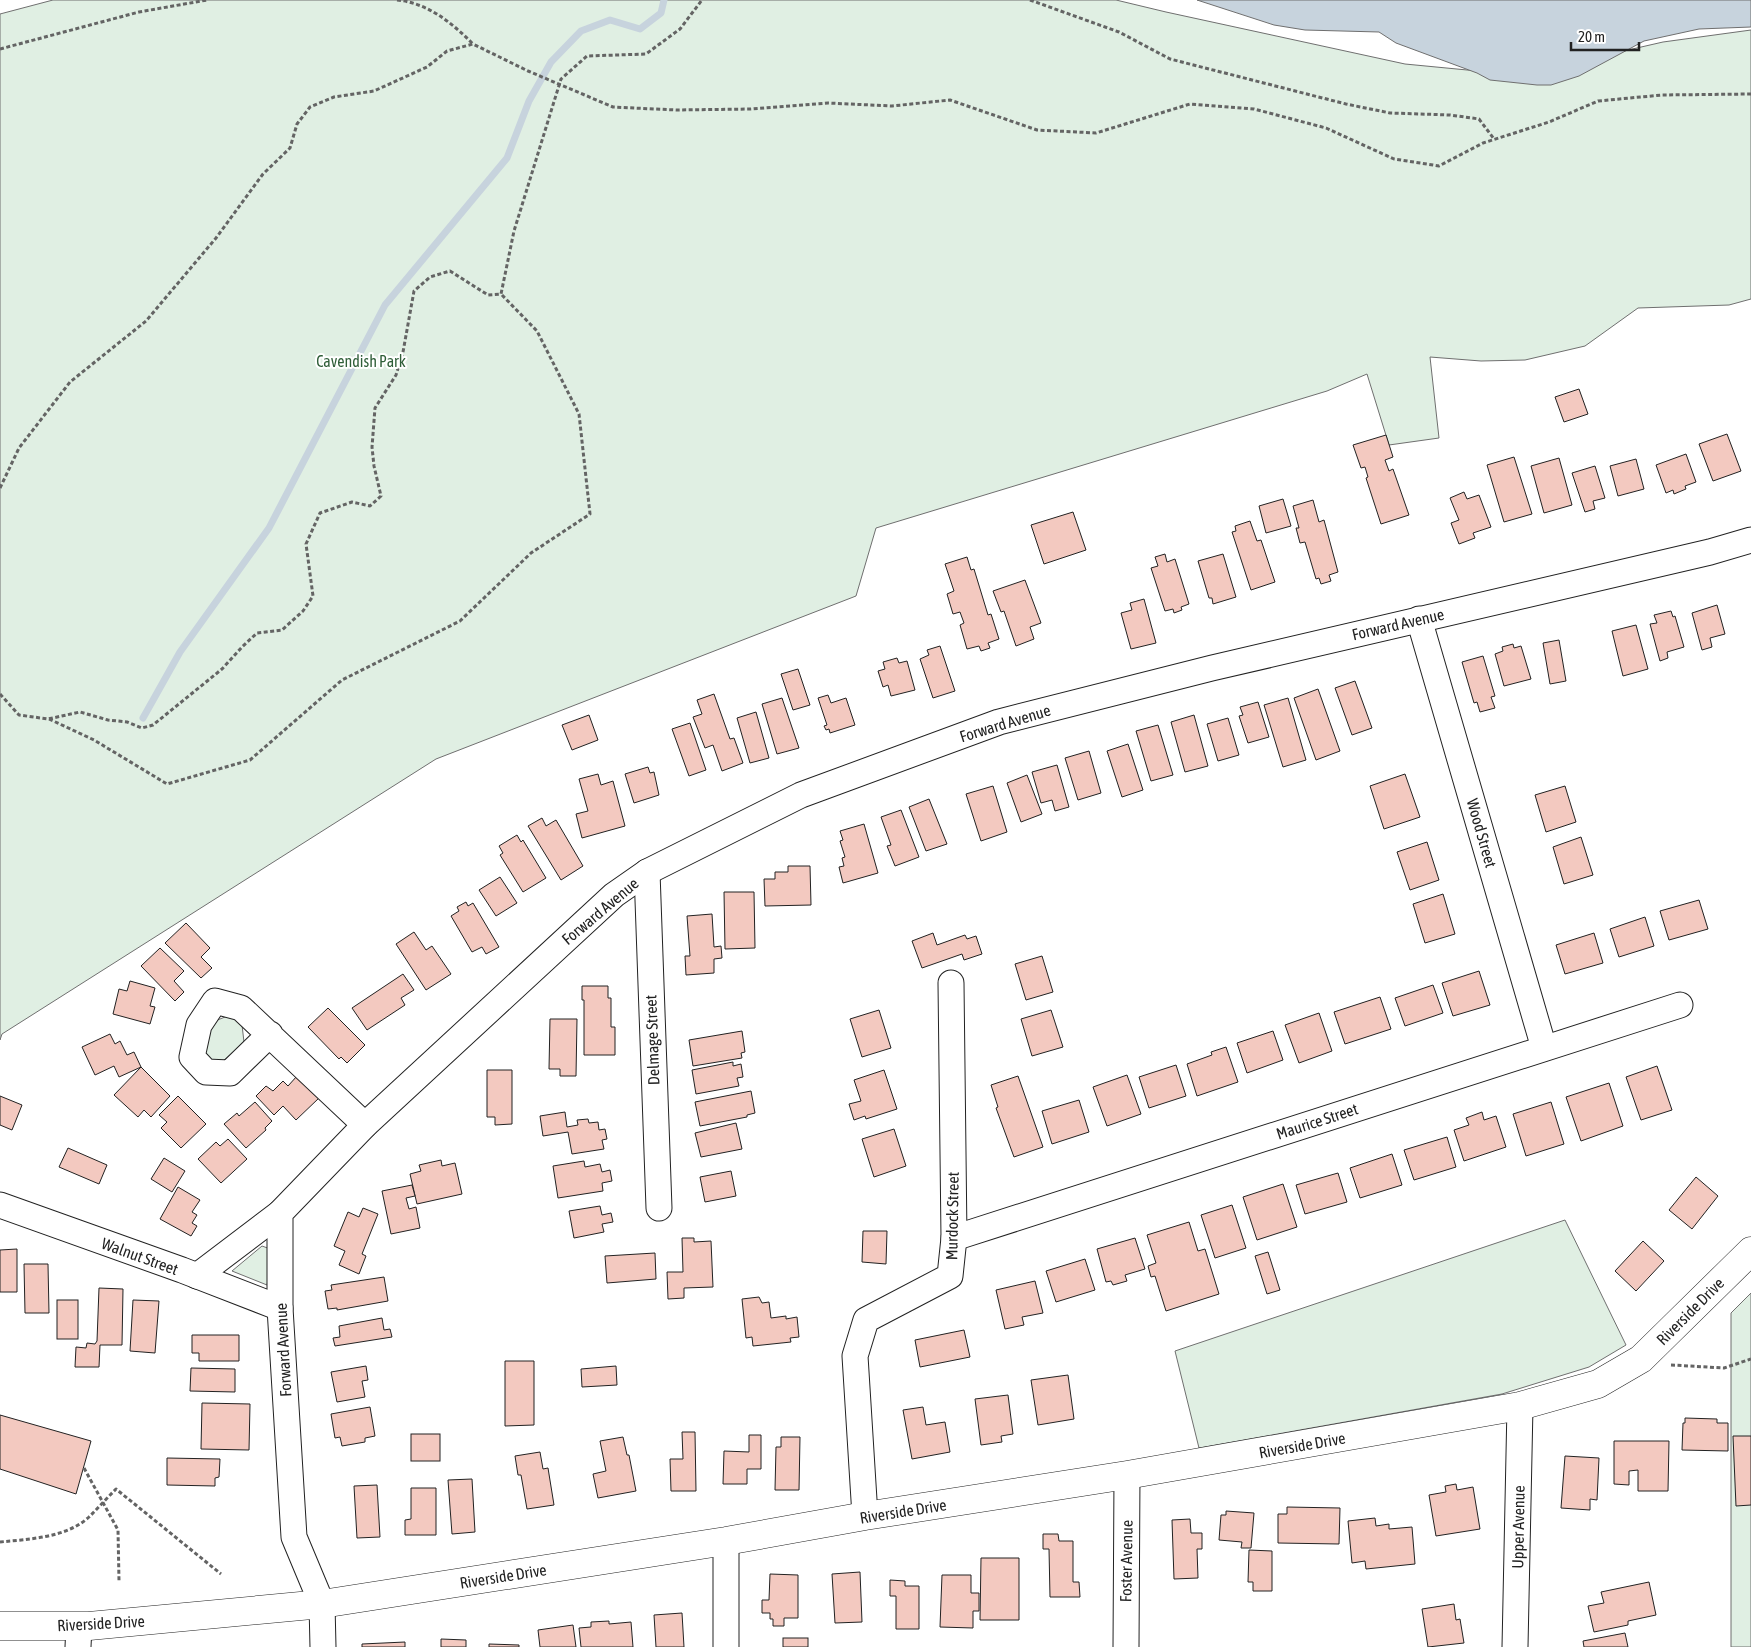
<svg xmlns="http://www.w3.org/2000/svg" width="1751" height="1647" viewBox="0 0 1751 1647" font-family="'Asap Condensed',sans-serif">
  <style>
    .green { fill: #e0efe3; stroke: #6f6f6f }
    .water { fill: #c7d3dd; stroke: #6f6f6f }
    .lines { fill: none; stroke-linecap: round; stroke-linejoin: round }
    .stream { stroke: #c7d3dd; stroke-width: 7 }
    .building { fill: #f3c9c0; stroke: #222 }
    .minor-casing { stroke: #222; stroke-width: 27 }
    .major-casing { stroke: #222; stroke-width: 29 }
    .path { stroke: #646464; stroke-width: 3; stroke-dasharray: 4 2.5; stroke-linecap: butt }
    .minor { stroke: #fff; stroke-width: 25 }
    .major { stroke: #fff; stroke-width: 28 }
    .labels { text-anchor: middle; stroke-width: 4; stroke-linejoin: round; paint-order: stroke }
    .park-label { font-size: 16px; fill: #2f5e38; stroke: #fff }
    .street-label { font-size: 16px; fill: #222; stroke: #fff }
  </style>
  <rect width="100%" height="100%" fill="#fff"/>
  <g class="green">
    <polygon points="53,0 1116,0 1166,12 1405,64 1519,75 1663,42 1751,30 1751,299 1729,305 1638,308 1585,346 1525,360 1481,361 1430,357 1439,438 1389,445 1367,374 1327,391 876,528 856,596 436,759 2,1034 0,1040 0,14"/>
    <polygon points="230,1015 242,1025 244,1042 222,1062 209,1061 200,1049 215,1021"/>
    <polygon points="1565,1220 1626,1345 1589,1367 1502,1394 1199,1448 1175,1351"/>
    <polygon points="262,1246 273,1250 267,1285 232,1271"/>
    <polygon points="1751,1293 1751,1647 1731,1647 1731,1313"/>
  </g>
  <polygon class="water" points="1197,0 1751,0 1751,27 1699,29 1644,41 1579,76 1551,85 1537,85 1490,80 1477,73 1396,43 1379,32 1305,30 1274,25"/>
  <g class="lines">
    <polyline class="stream" points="143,718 180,652 269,528 385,305 507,158 529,101 551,62 581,31 610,20 640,29 661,13 664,0"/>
  </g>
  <g class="building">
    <polygon points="1579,389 1588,414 1564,422 1555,397"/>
    <polygon points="1727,434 1741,471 1713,481 1699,444"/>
    <polygon points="1386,435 1393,457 1385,460 1389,471 1393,469 1409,515 1381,524 1366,478 1368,477 1365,467 1361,468 1353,445"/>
    <polygon points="1686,454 1696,482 1685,486 1686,489 1674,494 1673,490 1666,493 1656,465"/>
    <polygon points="1514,457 1532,514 1504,522 1487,465"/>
    <polygon points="1559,458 1572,505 1544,513 1531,466"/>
    <polygon points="1636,459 1644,489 1618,496 1610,466"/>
    <polygon points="1595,466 1605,498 1593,501 1595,509 1585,512 1572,473"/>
    <polygon points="1464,492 1467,499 1479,495 1491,527 1473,533 1475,538 1459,544 1451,523 1459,520 1450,498"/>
    <polygon points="1283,499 1291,526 1266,533 1259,506"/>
    <polygon points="1313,500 1319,522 1324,520 1338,572 1329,575 1331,581 1321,584 1319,578 1316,579 1305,542 1300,543 1296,528 1299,528 1293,506"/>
    <polygon points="1073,512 1086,550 1044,564 1031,525"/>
    <polygon points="1250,521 1257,541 1261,540 1275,582 1251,590 1232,532 1236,531 1235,526"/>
    <polygon points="1165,554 1167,562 1175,559 1189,604 1181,607 1182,610 1174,613 1173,609 1165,611 1151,568 1158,566 1155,557"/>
    <polygon points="1223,554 1236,597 1213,604 1212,598 1209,598 1198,561"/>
    <polygon points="967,557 971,570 974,569 988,615 991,614 999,639 988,643 990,648 981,651 979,646 967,649 960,625 964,623 960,612 953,614 947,594 954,591 945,564"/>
    <polygon points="1025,580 1041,623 1030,627 1034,639 1016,646 1004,611 1001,612 993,591"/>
    <polygon points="1144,599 1156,643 1131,649 1121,613 1132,610 1130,603"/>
    <polygon points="1717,605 1725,634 1710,638 1712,647 1702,650 1692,613"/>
    <polygon points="1671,611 1673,617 1675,616 1684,647 1667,652 1668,658 1660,661 1650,624 1657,623 1654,615"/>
    <polygon points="1636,625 1648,669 1623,676 1612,631"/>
    <polygon points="1559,640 1566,681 1550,684 1543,643"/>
    <polygon points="1513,644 1514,648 1521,646 1531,679 1504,686 1495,654 1503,651 1502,647"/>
    <polygon points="940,646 955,691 933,698 920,659 929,655 927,650"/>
    <polygon points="1483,656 1495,696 1491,697 1495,708 1480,712 1477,702 1474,703 1462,662"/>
    <polygon points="897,658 899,663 907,661 915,690 891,696 888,685 883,687 878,671 885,669 883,662"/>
    <polygon points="798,669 810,705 793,710 781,674"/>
    <polygon points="1355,681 1372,728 1352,735 1335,688"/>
    <polygon points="1318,689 1340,751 1316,760 1294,698"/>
    <polygon points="714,694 730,739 734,738 743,763 722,771 713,745 705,748 693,717 702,714 697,700"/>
    <polygon points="828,695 831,703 846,698 855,725 830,733 829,729 826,730 824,726 827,725 818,698"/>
    <polygon points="782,698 799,748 777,754 762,704"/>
    <polygon points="1288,698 1306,760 1283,767 1264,705"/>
    <polygon points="1258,702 1269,737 1248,743 1239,716 1243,715 1240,707"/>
    <polygon points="756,712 769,758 750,763 737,718"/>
    <polygon points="589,715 598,740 572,750 562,725"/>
    <polygon points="1194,715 1208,766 1185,772 1171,722"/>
    <polygon points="1228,718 1239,755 1218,761 1207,724"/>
    <polygon points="690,723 706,770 689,776 672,729"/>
    <polygon points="1158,725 1173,775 1151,781 1136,731"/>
    <polygon points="1128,744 1143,790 1122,797 1107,751"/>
    <polygon points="1089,751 1101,793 1078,800 1065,758"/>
    <polygon points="1057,765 1069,807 1055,811 1052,800 1041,803 1032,772"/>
    <polygon points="648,767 650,773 654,772 659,795 634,803 625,774"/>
    <polygon points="598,774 601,785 613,781 625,826 582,838 576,814 588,811 579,779"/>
    <polygon points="1405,774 1420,817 1384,829 1370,786"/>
    <polygon points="1027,775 1042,814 1021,822 1007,783"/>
    <polygon points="993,786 1007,832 981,841 966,794"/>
    <polygon points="1565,786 1576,822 1546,832 1535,795"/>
    <polygon points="929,799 947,844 926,851 909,807"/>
    <polygon points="901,810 919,857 895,866 887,846 891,845 881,817"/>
    <polygon points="542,818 546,826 556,820 583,866 561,880 528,826"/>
    <polygon points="864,824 878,873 843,883 839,867 844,866 842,858 845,857 840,841 843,840 840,831"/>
    <polygon points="517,835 521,842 523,840 546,878 523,892 500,855 503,853 499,846"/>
    <polygon points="1581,837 1593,875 1564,884 1553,847"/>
    <polygon points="1427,842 1439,880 1410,890 1397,852"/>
    <polygon points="788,866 810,866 811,905 765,906 764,879 775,879 775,872 788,872"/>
    <polygon points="500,877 517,903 496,916 479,890"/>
    <polygon points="724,892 754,892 755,948 725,949"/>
    <polygon points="1443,894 1455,934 1425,943 1413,904"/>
    <polygon points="1699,900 1708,929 1669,940 1660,911"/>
    <polygon points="466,902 468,906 473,903 499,947 486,954 482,947 472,952 451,916 459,911 457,907"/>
    <polygon points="712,914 714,947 721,946 722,958 714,959 714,973 686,975 685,956 690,956 687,916"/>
    <polygon points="1645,917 1654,946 1619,957 1610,929"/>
    <polygon points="186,923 210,948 201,957 212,968 201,978 165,943"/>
    <polygon points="414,932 426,950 432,946 451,974 426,990 396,944"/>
    <polygon points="933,933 937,945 965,935 967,939 976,936 982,954 964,960 962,954 922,968 912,941"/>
    <polygon points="1594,933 1603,963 1565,974 1556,945"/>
    <polygon points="160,948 184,971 174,981 184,992 175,1001 141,966"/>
    <polygon points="1042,956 1053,992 1026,1000 1015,964"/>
    <polygon points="1479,971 1490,1005 1453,1016 1442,983"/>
    <polygon points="403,974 414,990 401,998 405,1005 367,1030 352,1008"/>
    <polygon points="130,981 155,988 150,1006 155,1007 150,1024 113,1014 119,989 127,991"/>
    <polygon points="1433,985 1443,1013 1405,1026 1395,998"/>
    <polygon points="582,986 608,986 608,998 611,998 611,1027 615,1027 615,1055 584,1055 584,1000 582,1000"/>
    <polygon points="1380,997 1391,1029 1345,1044 1334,1012"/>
    <polygon points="328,1008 365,1045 347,1063 341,1057 339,1059 308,1027"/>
    <polygon points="879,1010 891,1048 862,1057 850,1019"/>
    <polygon points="1051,1010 1063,1047 1032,1056 1021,1019"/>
    <polygon points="1319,1013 1332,1051 1299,1063 1285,1025"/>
    <polygon points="550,1019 577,1019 576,1076 560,1076 560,1069 549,1069"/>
    <polygon points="742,1031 745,1052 741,1053 742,1058 693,1066 689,1040"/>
    <polygon points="1273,1031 1283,1060 1247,1073 1237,1043"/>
    <polygon points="110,1034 115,1044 120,1041 127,1055 134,1052 141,1067 119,1077 114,1066 95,1075 82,1047"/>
    <polygon points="1226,1047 1238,1082 1197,1096 1187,1064 1212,1055 1211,1052"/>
    <polygon points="733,1062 733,1066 741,1064 743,1077 737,1078 739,1086 696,1094 692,1070"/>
    <polygon points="1176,1065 1186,1096 1149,1108 1139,1077"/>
    <polygon points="1657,1066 1672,1110 1641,1120 1626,1077"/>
    <polygon points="141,1067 170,1096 151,1117 144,1110 138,1117 114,1095"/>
    <polygon points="487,1070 512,1070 512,1124 495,1125 495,1117 487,1117"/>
    <polygon points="884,1070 897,1109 866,1119 865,1116 854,1120 849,1104 861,1101 854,1080"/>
    <polygon points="1127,1075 1141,1114 1107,1126 1093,1087"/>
    <polygon points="297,1076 319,1098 296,1120 283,1106 274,1115 256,1096 266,1086 273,1091 283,1081 288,1086"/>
    <polygon points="1018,1076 1043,1147 1014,1157 996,1108 998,1107 991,1085"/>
    <polygon points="1609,1083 1623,1126 1581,1141 1566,1097"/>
    <polygon points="751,1091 755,1113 747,1115 747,1117 700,1126 695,1102"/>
    <polygon points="0,1096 22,1105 12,1130 0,1125"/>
    <polygon points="178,1096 206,1124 181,1148 161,1128 167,1122 159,1115"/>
    <polygon points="1079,1100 1089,1132 1052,1144 1042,1111"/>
    <polygon points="255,1102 272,1121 265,1128 266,1130 246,1148 224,1124 237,1113 239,1116"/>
    <polygon points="1551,1102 1564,1144 1526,1156 1513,1114"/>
    <polygon points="565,1112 567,1127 578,1125 577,1120 588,1119 589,1123 598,1122 599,1130 605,1129 607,1139 602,1140 604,1149 572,1154 568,1132 543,1136 540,1116"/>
    <polygon points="1482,1112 1484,1120 1496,1116 1506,1147 1464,1161 1454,1130 1469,1125 1466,1118"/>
    <polygon points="736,1123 742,1149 701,1157 695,1133"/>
    <polygon points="894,1129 906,1166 874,1177 862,1139"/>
    <polygon points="1447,1137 1456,1167 1414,1180 1404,1150"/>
    <polygon points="228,1139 247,1159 221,1183 198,1159 216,1142 220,1146"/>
    <polygon points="68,1148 107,1165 99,1184 59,1167"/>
    <polygon points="1392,1154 1402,1185 1360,1198 1350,1168"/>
    <polygon points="164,1158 185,1171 172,1192 151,1179"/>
    <polygon points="441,1160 442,1166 455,1163 462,1194 417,1204 410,1174 421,1171 419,1165"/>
    <polygon points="584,1161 585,1167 600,1164 602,1172 610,1170 612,1181 602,1183 603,1191 558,1198 553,1166"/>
    <polygon points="731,1171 736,1196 705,1202 700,1177"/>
    <polygon points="1338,1173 1347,1202 1305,1214 1296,1185"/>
    <polygon points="1696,1177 1718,1196 1692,1229 1669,1210"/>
    <polygon points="1283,1184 1297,1227 1257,1240 1243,1197"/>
    <polygon points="412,1185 415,1196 406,1198 409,1209 416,1207 420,1228 391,1234 382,1191"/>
    <polygon points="178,1187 200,1200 192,1212 197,1215 192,1223 197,1226 191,1236 160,1219"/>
    <polygon points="1232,1205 1246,1248 1215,1258 1201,1215"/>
    <polygon points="600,1206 602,1215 611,1213 613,1222 602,1224 604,1232 574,1238 569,1211"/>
    <polygon points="363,1208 378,1214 362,1254 366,1256 359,1274 339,1265 345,1251 334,1246 348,1212 359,1217"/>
    <polygon points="1189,1222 1198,1251 1205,1249 1219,1294 1166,1311 1155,1276 1151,1277 1148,1266 1156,1263 1147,1235"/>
    <polygon points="863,1231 887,1231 886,1264 862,1262"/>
    <polygon points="682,1238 694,1238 694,1242 711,1241 713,1287 684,1288 684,1298 668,1299 667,1272 683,1272"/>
    <polygon points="1135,1238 1145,1269 1125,1275 1127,1281 1113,1285 1111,1281 1106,1282 1097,1249"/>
    <polygon points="1643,1241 1664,1261 1636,1291 1615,1271"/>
    <polygon points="17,1249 17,1292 0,1292 0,1250"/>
    <polygon points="1268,1252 1280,1290 1267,1294 1255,1256"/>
    <polygon points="655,1253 656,1279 607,1283 605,1256"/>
    <polygon points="1085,1259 1095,1290 1056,1302 1046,1271"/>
    <polygon points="24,1264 48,1264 49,1313 25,1313"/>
    <polygon points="384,1277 388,1301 337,1310 337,1308 328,1309 325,1291 332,1290 331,1285"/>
    <polygon points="1035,1281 1043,1313 1022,1317 1024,1325 1005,1329 996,1290"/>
    <polygon points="99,1288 123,1289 122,1345 100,1345 99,1367 75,1367 76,1347 86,1348 87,1343 95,1344 97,1341"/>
    <polygon points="759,1297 762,1303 769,1302 771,1318 786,1316 786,1319 797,1317 799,1337 790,1338 791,1342 753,1346 752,1337 746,1338 742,1299"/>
    <rect x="57" y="1300" width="21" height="39"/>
    <polygon points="133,1300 159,1301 155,1353 130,1351"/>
    <polygon points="382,1318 384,1330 390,1329 392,1337 335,1346 333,1338 340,1337 339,1326"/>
    <polygon points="964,1330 970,1357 920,1367 915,1340"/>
    <polygon points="192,1335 239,1335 239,1361 199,1361 199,1353 192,1353"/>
    <polygon points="505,1361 534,1361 534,1425 505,1426"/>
    <polygon points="366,1366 368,1380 362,1381 365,1397 337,1402 331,1372"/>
    <polygon points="616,1366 617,1385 582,1387 581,1369"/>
    <polygon points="191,1368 235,1369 235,1392 190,1391"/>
    <polygon points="1068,1375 1074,1419 1038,1425 1031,1380"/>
    <polygon points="1008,1395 1013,1434 1001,1436 1002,1442 981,1445 975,1399"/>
    <polygon points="202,1403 250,1404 249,1450 201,1449"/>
    <polygon points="370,1407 375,1436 365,1438 365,1442 342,1446 340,1437 335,1438 331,1414"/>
    <polygon points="923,1407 926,1425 945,1422 950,1452 912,1459 903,1410"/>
    <polygon points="0,1415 91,1441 76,1494 0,1469"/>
    <polygon points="1685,1418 1717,1419 1717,1423 1728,1423 1728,1451 1682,1450 1683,1423 1685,1423"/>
    <polygon points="682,1432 695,1432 696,1491 671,1491 670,1459 683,1459"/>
    <rect x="411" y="1434" width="29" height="27"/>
    <polygon points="749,1435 761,1435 761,1469 747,1469 747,1484 723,1484 724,1451 749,1452"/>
    <polygon points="1733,1436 1751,1436 1751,1505 1736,1506"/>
    <polygon points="623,1437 627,1455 629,1455 636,1491 598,1498 593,1474 606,1471 600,1441"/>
    <polygon points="781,1437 800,1437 799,1490 775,1490 776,1447 781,1447"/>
    <polygon points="1614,1441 1669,1441 1668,1491 1638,1491 1638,1470 1629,1471 1629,1485 1614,1484"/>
    <polygon points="540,1452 543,1469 548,1468 554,1505 527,1509 521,1475 518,1475 515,1456"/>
    <polygon points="1565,1456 1599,1458 1597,1500 1590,1499 1590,1510 1561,1508"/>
    <polygon points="167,1458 220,1459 219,1477 215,1478 215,1486 167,1485"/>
    <polygon points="472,1479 475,1532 452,1534 448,1480"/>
    <polygon points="1456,1484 1457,1490 1473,1487 1480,1529 1436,1536 1429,1495 1446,1492 1445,1486"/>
    <polygon points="377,1485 380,1537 357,1538 354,1486"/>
    <polygon points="411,1488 436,1488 436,1535 405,1535 405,1520 411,1519"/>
    <polygon points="1287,1507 1340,1508 1339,1544 1278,1543 1278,1514 1287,1514"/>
    <polygon points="1226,1511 1254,1513 1251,1548 1241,1548 1242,1542 1219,1540 1221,1515 1226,1515"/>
    <polygon points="1375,1518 1376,1526 1389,1524 1389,1529 1412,1527 1415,1564 1366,1569 1365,1561 1352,1563 1348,1521"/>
    <polygon points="1190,1519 1191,1533 1202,1533 1202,1549 1197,1549 1198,1578 1174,1579 1172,1520"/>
    <polygon points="1043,1534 1058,1534 1059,1541 1073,1541 1073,1582 1079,1582 1080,1597 1050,1597 1049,1549 1043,1549"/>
    <polygon points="1249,1550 1272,1551 1272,1591 1253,1591 1253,1582 1248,1582"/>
    <polygon points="981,1558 1019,1558 1019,1620 980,1620"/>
    <polygon points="860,1572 862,1622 835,1623 832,1574"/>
    <polygon points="770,1574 798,1575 798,1618 784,1618 784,1626 773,1626 773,1619 770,1619 770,1613 762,1613 762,1600 769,1600"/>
    <polygon points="942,1575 971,1575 971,1593 979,1593 979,1611 973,1611 973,1628 940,1627"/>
    <polygon points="890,1580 905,1581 905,1586 919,1586 919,1629 896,1629 896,1596 890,1596"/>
    <polygon points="1649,1582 1656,1615 1628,1621 1628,1625 1594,1632 1588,1606 1604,1603 1601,1592"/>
    <polygon points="1454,1604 1456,1620 1460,1619 1464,1643 1428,1647 1422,1609"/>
    <polygon points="682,1613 684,1647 656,1647 654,1615"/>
    <polygon points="609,1621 609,1624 631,1622 633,1647 581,1647 579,1628 591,1627 591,1622"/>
    <polygon points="573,1625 576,1647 540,1647 538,1630"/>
    <polygon points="1625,1633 1628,1647 1584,1647 1583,1641"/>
    <rect x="783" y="1638" width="25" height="9"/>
    <polygon points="441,1639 466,1640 466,1647 441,1647"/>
    <polygon points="405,1642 405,1647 362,1647 362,1644"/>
    <polygon points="489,1644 519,1645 519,1647 489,1647"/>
  </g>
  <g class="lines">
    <g class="minor-casing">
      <g id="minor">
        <polyline points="1419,619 1544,1048"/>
        <polyline points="647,872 659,1208"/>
        <polyline points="270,1034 230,1073 206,1072 192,1057 199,1025 215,1001 241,1008 365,1125"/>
        <polyline points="0,1205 182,1270 280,1308"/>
        <polyline points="954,1238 1680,1005"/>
        <polyline points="197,1276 280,1213"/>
        <polyline points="865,1516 855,1356 866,1320 950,1276 954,1238 951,983"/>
        <polyline points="726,1541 726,1647"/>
        <polyline points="78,1647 79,1626"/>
        <polyline points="323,1647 322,1604 294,1537 280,1308 280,1213 365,1125 614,895 647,872 801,795 999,722 1212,668 1710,552 1751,540"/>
        <polyline points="1126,1647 1127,1475"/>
        <polyline points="1515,1647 1520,1406"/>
      </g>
    </g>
    <g class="major-casing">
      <polyline id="major" points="0,1626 89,1626 322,1604 726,1541 865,1516 1127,1475 1520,1406 1598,1384 1641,1359 1751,1251"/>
    </g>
    <g class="path">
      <path d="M 397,0 C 428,3 452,23 473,44"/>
      <polyline points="1030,0 1119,32 1170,59 1346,104 1390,113 1450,115 1479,119 1494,139"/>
      <polyline points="0,49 139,12 207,0"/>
      <polyline points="0,488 19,448 70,382 146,321 216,238 263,174 290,148 297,124 310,107 334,97 374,91 427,67 447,51 473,44 528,71 613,107 676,110 751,109 828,103 892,106 950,100 1037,130 1096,133 1190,104 1254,109 1326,128 1394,159 1439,166 1483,143 1549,122 1598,101 1662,95 1751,94"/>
      <polyline points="0,694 19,715 48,719 80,712 108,720 127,722 142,728 153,725 222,669 242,647 257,633 282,630 303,611 313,596 306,544 320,513 352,502 370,506 381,496 374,466 372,447 375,408 396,375 403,352 414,291 430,277 450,271 488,295 501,294 514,231 561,79 587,56 646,54 680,29 702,0"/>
      <polyline points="49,719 94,740 167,784 250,760 342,680 460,621 531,553 590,514 579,414 537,331 501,294"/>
      <polyline points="1671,1365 1724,1368 1751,1359"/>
      <polyline points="84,1468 118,1530 119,1581"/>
      <path d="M 0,1542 C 29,1539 66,1538 89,1517 C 98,1508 107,1498 116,1489 L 221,1574"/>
    </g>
    <use href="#minor" class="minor"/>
    <use href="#major" class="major"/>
  </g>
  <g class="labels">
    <g class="park-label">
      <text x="361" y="367">Cavendish Park</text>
    </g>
    <g class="street-label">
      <text transform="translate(1398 624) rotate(-13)" y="6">Forward Avenue</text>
      <text transform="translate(1005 723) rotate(-17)" y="6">Forward Avenue</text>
      <text transform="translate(1482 833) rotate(74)" y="6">Wood Street</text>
      <text transform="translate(600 911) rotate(-40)" y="6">Forward Avenue</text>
      <text transform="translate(652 1040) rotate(-92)" y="6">Delmage Street</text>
      <text transform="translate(1317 1121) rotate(-18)" y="6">Maurice Street</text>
      <text transform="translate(952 1216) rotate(-89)" y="6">Murdock Street</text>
      <text transform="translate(140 1256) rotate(20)" y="6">Walnut Street</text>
      <text transform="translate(1690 1311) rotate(-45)" y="6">Riverside Drive</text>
      <text transform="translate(283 1350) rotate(-93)" y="6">Forward Avenue</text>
      <text transform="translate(1302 1445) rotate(-10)" y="6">Riverside Drive</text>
      <text transform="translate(903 1511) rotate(-9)" y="6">Riverside Drive</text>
      <text transform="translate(1518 1527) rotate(-89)" y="6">Upper Avenue</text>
      <text transform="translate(1126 1561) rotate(-89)" y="6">Foster Avenue</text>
      <text transform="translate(503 1576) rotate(-9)" y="6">Riverside Drive</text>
      <text transform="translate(101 1623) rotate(-3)" y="6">Riverside Drive</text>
    </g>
  </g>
  <path d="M1571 42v8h68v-8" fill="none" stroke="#222222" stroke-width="2.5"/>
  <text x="1578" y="42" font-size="15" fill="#222222" stroke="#ffffff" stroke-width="4" paint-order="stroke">20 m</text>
</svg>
